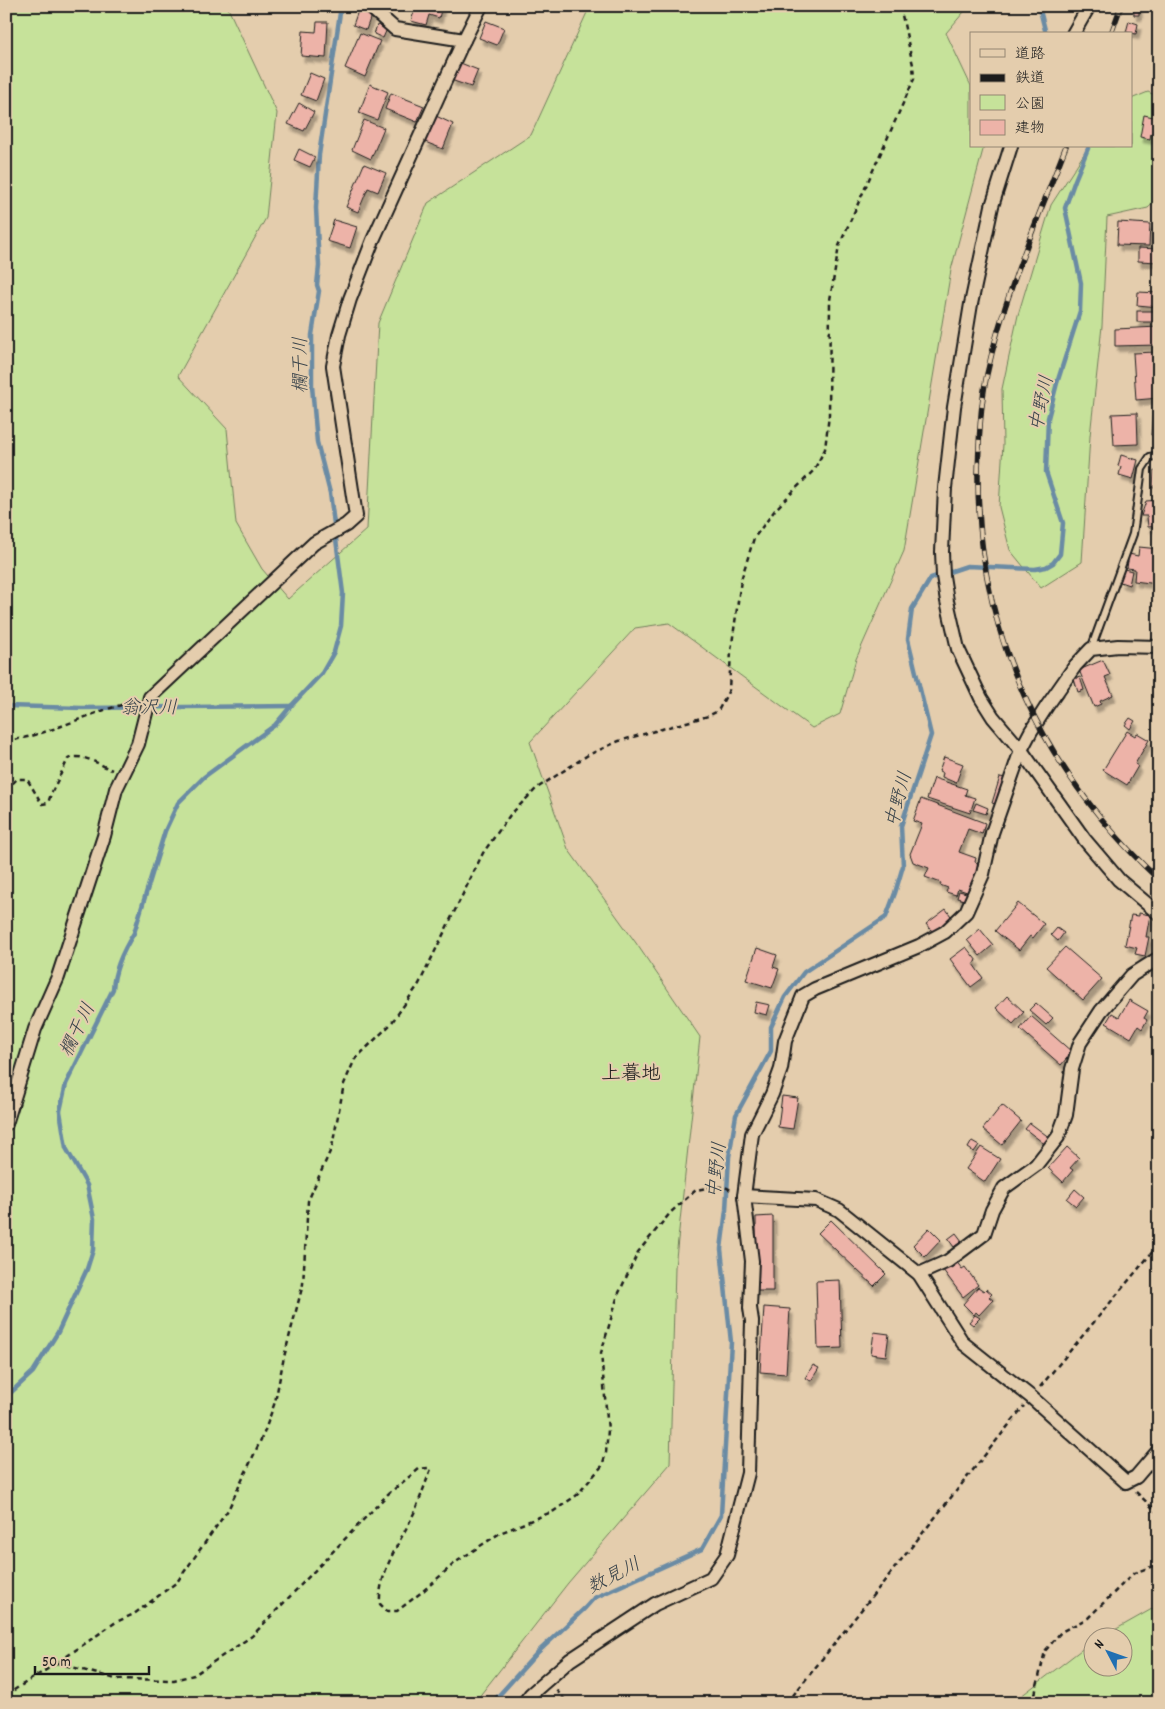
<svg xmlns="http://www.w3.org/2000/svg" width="1165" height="1709" viewBox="0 0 1165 1709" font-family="Dekko,'Klee One',sans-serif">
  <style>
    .green { fill: #c6e29a; stroke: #717f5b }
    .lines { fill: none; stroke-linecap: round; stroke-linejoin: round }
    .stream { stroke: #6b8ba4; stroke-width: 4.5 }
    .building { fill: #edb3a8; stroke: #1c1c1c; filter: url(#shadow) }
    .service-casing { stroke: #1c1c1c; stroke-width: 10 }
    .minor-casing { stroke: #1c1c1c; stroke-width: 16 }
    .path { stroke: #1c1c1c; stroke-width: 2.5; stroke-dasharray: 5 4; stroke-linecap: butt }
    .service { stroke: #e4cdad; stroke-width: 6 }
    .minor { stroke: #e4cdad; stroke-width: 12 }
    .rail-casing { stroke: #1c1c1c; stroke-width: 5.5 }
    .rail { stroke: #e4cdad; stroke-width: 4; stroke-dasharray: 11; stroke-linecap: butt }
    .labels { text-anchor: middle; stroke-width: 4; stroke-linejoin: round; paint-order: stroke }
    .water-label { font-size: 19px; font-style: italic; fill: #364149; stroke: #e4cdad }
    .quarter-label { font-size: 20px; fill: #1c1c1c; stroke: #e4cdad }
  </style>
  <defs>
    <filter id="shadow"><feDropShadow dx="3" dy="5.5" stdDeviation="1" flood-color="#0004"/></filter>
  </defs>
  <rect width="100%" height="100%" fill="#e4cdad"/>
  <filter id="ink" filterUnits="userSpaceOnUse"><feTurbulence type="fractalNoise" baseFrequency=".02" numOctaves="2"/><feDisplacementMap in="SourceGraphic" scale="10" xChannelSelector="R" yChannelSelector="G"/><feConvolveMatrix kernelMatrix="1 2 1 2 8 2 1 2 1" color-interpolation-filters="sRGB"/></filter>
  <g filter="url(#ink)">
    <g class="green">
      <polygon points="6,6 227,6 277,113 266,218 178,376 227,429 236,524 262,569 288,599 367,529 378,323 428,203 531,135 590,6 969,6 946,33 971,86 971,146 984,146 951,270 904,551 856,659 840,714 812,728 669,623 635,628 530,742 568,849 636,943 700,1037 675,1267 670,1464 568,1583 474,1703 6,1703"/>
      <polygon points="1148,92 1159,97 1159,198 1148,208 1107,217 1102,326 1090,436 1082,562 1041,588 1010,550 999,507 1003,444 1002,389 1018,315 1051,205 1089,146 1131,146 1131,99"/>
      <polygon points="1159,1605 1159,1703 1012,1703 1081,1650 1092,1643 1092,1666 1122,1666 1122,1636 1104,1636"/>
    </g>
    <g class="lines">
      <g class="stream">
        <polyline points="1039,6 1046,34"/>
        <polyline points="6,706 82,708 291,706"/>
        <polyline points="291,706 322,673 334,652 341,626 343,593 330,493 317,442 312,386 312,335 319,291 317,285 319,266 316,208 319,155 341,6"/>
        <path d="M 6,1397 L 33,1372 L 58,1332 L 87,1269 L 93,1250 L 94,1219 L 87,1185 L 66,1148 L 60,1111 L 66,1084 L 113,989 C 114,970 124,949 134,933 L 165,831 L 178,803 L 204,777 L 275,725 L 291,706"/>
        <polyline points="492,1703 538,1652 585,1608 594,1598 702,1549 721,1515 731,1342 721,1249 726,1210 729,1157 736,1115 771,1051 771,1027 785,997 804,972 886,917 895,893 903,866 901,826 931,735 908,639 912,609 931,578 967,566 1035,569 1046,567 1053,563 1060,554 1063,523 1046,472 1048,418 1057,383 1080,311 1081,283 1065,208 1075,180 1089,146"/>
      </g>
    </g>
    <g class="building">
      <polygon points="416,6 442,6 439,18 429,15 426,25 411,21"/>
      <polygon points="1133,6 1139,6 1139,15 1134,15"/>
      <polygon points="359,8 372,13 366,30 353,25"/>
      <polygon points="486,21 504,28 497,45 479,38"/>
      <polygon points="1129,21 1138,24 1136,34 1126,32"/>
      <polygon points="317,22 328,22 326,58 301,56 303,31 316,32"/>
      <polygon points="377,25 387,29 383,38 374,34"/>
      <polygon points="360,33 380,41 365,77 345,68"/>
      <polygon points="458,62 478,70 471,87 451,80"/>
      <polygon points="310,73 324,79 316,101 301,95"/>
      <polygon points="370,84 388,92 377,120 359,113"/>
      <polygon points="391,93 424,106 417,122 385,109"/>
      <polygon points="299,103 314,112 304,131 288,124"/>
      <polygon points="1144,115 1158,118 1155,134 1151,133 1150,139 1140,137"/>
      <polygon points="436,116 453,124 443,149 425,142"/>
      <polygon points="364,120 384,128 371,159 352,150"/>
      <polygon points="299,149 315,157 310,167 294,160"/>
      <polygon points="364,164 386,173 378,192 368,188 358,212 346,207"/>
      <polygon points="334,220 357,227 350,248 327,241"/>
      <polygon points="1118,222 1150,224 1149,246 1117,245"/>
      <polygon points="1138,248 1159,249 1159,262 1138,261"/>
      <polygon points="1138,292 1159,293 1159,307 1137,305"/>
      <rect x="1137" y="311" width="22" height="11"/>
      <polygon points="1159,327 1159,345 1115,346 1115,329"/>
      <polygon points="1156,352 1159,398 1136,400 1133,353"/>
      <polygon points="1153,410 1159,411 1159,436 1151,435"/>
      <polygon points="1137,413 1138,444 1114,445 1112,414"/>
      <polygon points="1121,455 1138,460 1133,479 1119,475 1121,467 1118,466"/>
      <polygon points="1154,471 1159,472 1159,496 1157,495 1157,488 1153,488"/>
      <polygon points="1159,500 1159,526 1148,527 1147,516 1141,516 1146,501"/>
      <polygon points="1139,547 1159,549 1158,584 1134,581 1135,569 1127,568 1129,554 1138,556"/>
      <polygon points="1124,569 1132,571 1129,585 1120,582"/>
      <polygon points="1103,660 1110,675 1105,677 1113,695 1100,701 1101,704 1094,707 1079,670"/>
      <polygon points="1080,677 1084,690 1078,692 1074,679"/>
      <polygon points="1130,718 1135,721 1130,729 1125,725"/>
      <polygon points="1127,731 1135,736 1137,733 1149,740 1135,764 1138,766 1127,785 1103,770"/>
      <polygon points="944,757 963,764 956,783 942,777 943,773 939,771"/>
      <polygon points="1000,777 1006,778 998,805 992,803"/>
      <polygon points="934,778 967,789 965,795 975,798 970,813 927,799"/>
      <polygon points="921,799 985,823 982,834 968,829 959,852 976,858 975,862 981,865 970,893 958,889 956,895 946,892 948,888 940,885 941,883 925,877 929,868 913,862 910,854 922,824 913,821"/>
      <polygon points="976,803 988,808 986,814 973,810"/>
      <polygon points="959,891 970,894 968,901 957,898"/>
      <polygon points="1018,903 1044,924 1033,938 1030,936 1019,950 995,931"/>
      <polygon points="946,909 953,919 934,934 926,924"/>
      <polygon points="1139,913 1150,915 1146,937 1149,937 1145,956 1135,954 1137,948 1125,945 1131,915 1139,916"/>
      <polygon points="1057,928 1064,933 1058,941 1051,935"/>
      <polygon points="980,929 993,945 980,956 967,940"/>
      <polygon points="966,947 977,961 973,964 983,978 971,987 950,959"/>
      <polygon points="1065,947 1102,979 1083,1000 1046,967"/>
      <polygon points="757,948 777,955 773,967 779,969 772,988 746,980"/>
      <polygon points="1007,996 1024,1012 1013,1024 996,1008"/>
      <polygon points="1129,1000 1148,1011 1144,1018 1147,1020 1142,1029 1138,1026 1131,1038 1106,1023 1112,1013 1119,1017"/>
      <polygon points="756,1002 770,1005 767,1015 754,1012"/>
      <polygon points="1036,1003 1053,1018 1046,1025 1029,1010"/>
      <polygon points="1031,1016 1072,1052 1061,1065 1020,1029"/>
      <polygon points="782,1096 798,1098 793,1129 778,1127"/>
      <polygon points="1002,1105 1021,1121 1002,1145 983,1129"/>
      <polygon points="1030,1123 1050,1138 1046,1145 1025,1129"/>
      <polygon points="972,1141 979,1145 974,1152 968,1148"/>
      <polygon points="981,1147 1000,1159 985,1182 966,1169"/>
      <polygon points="1067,1147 1079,1158 1070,1168 1073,1170 1063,1182 1048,1168"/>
      <polygon points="1075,1189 1084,1197 1076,1206 1067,1199"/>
      <polygon points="773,1216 773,1291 756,1291 756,1217"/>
      <polygon points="831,1220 886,1274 874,1286 818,1233"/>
      <polygon points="929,1228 941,1240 925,1257 913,1245"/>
      <polygon points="956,1233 962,1241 954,1247 948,1239"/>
      <polygon points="956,1261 962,1269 965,1267 978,1285 963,1297 943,1270"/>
      <polygon points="840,1280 842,1348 818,1349 816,1281"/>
      <polygon points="978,1287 984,1291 986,1289 992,1294 989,1297 993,1300 979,1315 976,1312 974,1315 963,1304"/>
      <polygon points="764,1307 790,1309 786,1374 760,1372"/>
      <polygon points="975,1315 980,1318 973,1325 969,1322"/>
      <polygon points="874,1332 889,1334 886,1356 871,1354"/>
      <polygon points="813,1365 819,1368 811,1381 805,1378"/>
    </g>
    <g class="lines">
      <g class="service-casing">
        <polyline id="service" points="1091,649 1133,534 1142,469 1150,457 1159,455"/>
      </g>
      <g class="minor-casing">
        <g id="minor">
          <polyline points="369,6 395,29 464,40"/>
          <polyline points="1073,34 1089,6"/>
          <polyline points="1011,146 992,206 971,304 954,407 945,488 942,552 943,576 947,601 958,649 981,698 993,717 1021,750 1085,840 1119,880 1159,914"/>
          <polyline points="6,1124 35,1029 58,977 104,836 116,789 138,744 150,697 314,543 346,525 356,516 333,366 339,335 350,299 373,240 461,46 481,6"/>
          <polyline points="744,1196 816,1200 839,1210 919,1274 963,1343 1031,1397 1126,1482 1136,1477 1159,1450"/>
          <polyline points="919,1274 948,1261 984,1234 992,1210 1004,1188 1036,1165 1058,1137 1066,1115 1072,1069 1080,1043 1101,1011 1132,975 1159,958"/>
          <polyline points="524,1703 531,1694 570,1660 655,1604 711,1578 727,1555 748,1473 752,1321 750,1308 752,1261 744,1196 752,1134 772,1094 781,1069 785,1041 803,996 815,989 919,946 945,932 966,912 983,874 992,833 1021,750 1031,731 1047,706 1075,666 1091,649 1118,646 1159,647"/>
        </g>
      </g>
      <g class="path">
        <path d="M 6,739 C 22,744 83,717 102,711 C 113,707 125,704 136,701"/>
        <path d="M 6,799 L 7,789 L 17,779 L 27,779 L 42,804 L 48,803 L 51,794 L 68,759 C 81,752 100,765 112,770"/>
        <polyline points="1040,1387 1159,1244"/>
        <polyline points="1136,1492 1159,1514"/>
        <path d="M 57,1663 L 116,1679 L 174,1680 L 194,1675 L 252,1636 L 388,1494 L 419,1469 L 429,1468 L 431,1469 C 425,1484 420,1499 414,1513 C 401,1541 378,1572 380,1604 L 387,1611 L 397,1611 L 422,1592 L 456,1562 L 500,1533 L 554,1511 L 577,1495 L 602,1466 L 606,1453 L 608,1430 L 601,1353 L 618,1295 L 638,1252 L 671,1212 L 696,1190 L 712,1187 L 725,1187 L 731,1190"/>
        <polyline points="556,1690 568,1703"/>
        <polyline points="6,1695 57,1663 116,1622 134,1614 177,1582 228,1510 264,1433 275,1402 284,1357 303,1284 308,1201 332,1147 344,1084 355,1059 390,1025 419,984 483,853 510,815 537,788 588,755 619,741 708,716 718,711 729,690 731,651 741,580 754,538 775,510 814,470 825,449 829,415 830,300 839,246 914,79 913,65 900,6"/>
        <polyline points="787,1703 1024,1406"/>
        <polyline points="1033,1703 1045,1651 1061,1632 1088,1618 1134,1573 1159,1564"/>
      </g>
      <use href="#service" class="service"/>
      <use href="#minor" class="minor"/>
      <g class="rail-casing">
        <g id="rail">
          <polyline points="1111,34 1121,6"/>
          <path d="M 1066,146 C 1037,221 1004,295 987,374 C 980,407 979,440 978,474 C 977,635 1043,771 1159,880"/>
        </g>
      </g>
      <use href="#rail" class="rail"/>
    </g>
  </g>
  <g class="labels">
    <g class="water-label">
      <text transform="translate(299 365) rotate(-90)" y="7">欄干川</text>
      <text transform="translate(1040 403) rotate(-78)" y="7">中野川</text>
      <text x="149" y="713">翁沢川</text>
      <text transform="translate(897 799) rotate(-75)" y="7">中野川</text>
      <text transform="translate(76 1029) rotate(-64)" y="7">欄干川</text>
      <text transform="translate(715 1170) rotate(-83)" y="7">中野川</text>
      <text transform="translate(613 1574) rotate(-27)" y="7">数見川</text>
    </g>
    <g class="quarter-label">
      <text x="631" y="1079">上暮地</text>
    </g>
  </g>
  <rect width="1165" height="1709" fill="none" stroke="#e4cdad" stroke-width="25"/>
  <rect x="12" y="12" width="1140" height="1684" fill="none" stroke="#1c1c1c" stroke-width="2" filter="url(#ink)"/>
  <rect x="970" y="32" width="162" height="115" fill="#e4cdad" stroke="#948673"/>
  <rect x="980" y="49" width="25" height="8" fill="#e4cdad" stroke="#948673"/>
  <text x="1015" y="58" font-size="15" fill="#1c1c1c">道路</text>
  <rect x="980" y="74" width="25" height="8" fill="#1c1c1c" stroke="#948673"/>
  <text x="1015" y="82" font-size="15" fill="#1c1c1c">鉄道</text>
  <rect x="980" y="95" width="25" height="15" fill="#c6e29a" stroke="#948673"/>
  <text x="1015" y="108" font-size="15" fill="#1c1c1c">公園</text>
  <rect x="980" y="120" width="25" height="15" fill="#edb3a8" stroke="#948673"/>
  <text x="1015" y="132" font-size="15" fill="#1c1c1c">建物</text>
  <g transform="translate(1108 1652) rotate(311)"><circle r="24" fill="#e4cdad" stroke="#948673"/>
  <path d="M0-4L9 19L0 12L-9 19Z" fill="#1f6fb2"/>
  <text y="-8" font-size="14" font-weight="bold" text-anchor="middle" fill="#1c1c1c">N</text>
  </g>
  <path d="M35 1666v8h114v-8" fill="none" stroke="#1c1c1c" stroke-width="2.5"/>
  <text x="42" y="1666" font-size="15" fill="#1c1c1c" stroke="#e4cdad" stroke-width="4" paint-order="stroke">50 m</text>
</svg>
